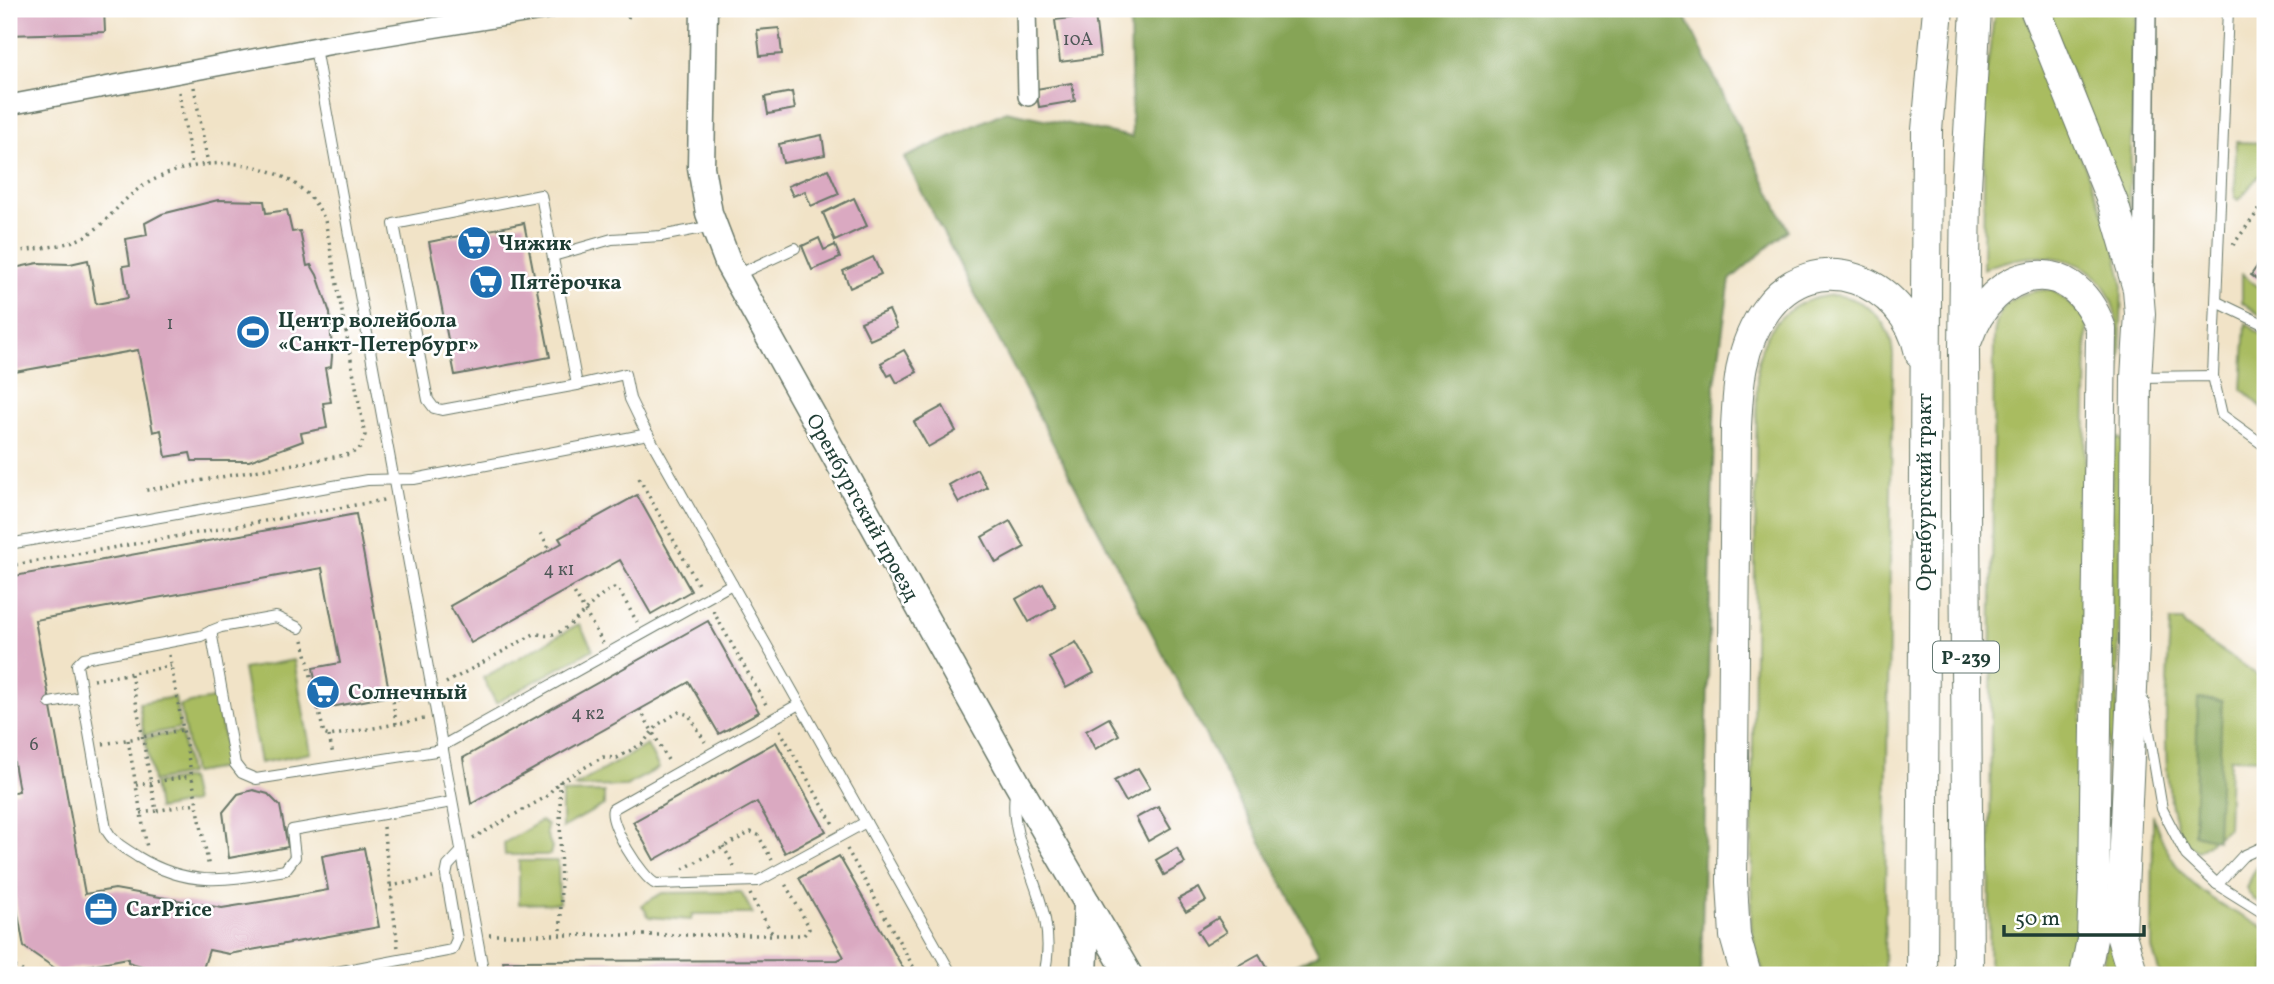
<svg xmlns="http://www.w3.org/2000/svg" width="2274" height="984" viewBox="0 0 2274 984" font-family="Vollkorn,serif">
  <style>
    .green { fill: #a9bc60; stroke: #647c4a; stroke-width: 2 }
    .forest { fill: #86a456; stroke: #527045; stroke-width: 2 }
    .building { fill: #daa9c1 }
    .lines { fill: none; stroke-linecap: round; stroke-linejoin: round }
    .service-casing { stroke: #687767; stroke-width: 12 }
    .minor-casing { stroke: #687767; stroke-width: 22 }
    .secondary-casing { stroke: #687767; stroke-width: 29 }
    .primary-casing { stroke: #687767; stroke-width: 32 }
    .path { stroke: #687767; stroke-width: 3.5; stroke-dasharray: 2 5; stroke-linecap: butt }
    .service { stroke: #fff; stroke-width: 10 }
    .minor { stroke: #fff; stroke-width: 19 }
    .secondary { stroke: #fff; stroke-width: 26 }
    .primary { stroke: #fff; stroke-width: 30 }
    .labels { text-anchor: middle; stroke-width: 5; stroke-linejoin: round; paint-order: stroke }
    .number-label { font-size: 18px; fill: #4e5857 }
    .shield { fill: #fff; stroke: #627771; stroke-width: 2 }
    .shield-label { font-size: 19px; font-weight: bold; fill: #1f3d34 }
    .poi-label { font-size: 21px; font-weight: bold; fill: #1f3d34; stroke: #fff; text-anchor: start }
    .street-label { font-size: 21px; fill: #1f3d34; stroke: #fff }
  </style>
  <rect width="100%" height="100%" fill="#fff"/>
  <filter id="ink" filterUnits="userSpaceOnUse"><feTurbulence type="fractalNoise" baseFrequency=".0143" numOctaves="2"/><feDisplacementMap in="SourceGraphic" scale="14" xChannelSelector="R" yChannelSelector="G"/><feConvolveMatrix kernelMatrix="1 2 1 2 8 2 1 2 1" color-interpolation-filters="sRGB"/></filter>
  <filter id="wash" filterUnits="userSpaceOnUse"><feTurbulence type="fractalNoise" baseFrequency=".00686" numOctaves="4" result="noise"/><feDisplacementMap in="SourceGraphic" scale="28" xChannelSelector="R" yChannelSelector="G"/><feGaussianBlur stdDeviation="1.57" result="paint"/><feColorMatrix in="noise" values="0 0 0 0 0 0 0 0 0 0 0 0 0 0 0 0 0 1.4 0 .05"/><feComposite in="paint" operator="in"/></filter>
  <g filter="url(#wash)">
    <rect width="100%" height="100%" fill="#f1e3c7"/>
    <g class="green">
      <path d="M 1995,9 L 2023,9 L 2113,238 L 2122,280 L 2120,374 L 2115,374 C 2116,352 2120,330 2114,309 C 2098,248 2030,249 1983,269 L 1985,84 Z"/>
      <polygon points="2047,9 2137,9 2128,223"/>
      <polygon points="2236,142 2265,143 2265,168 2239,200 2235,198"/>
      <polygon points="2242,274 2265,292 2265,319 2242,302"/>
      <path d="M 2052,289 L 2087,318 L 2079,975 L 1989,975 L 1994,336 C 1998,298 2019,292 2052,289 Z"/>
      <path d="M 1834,295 C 1867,298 1891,322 1893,355 L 1884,971 L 1852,969 L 1852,975 L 1765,975 L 1757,956 L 1751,925 L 1757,370 C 1762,326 1790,299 1834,295 Z"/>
      <polygon points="2246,323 2265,338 2265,410 2242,389"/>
      <polygon points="2119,438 2123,441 2112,938 2122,975 2103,975 2106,939 2112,443"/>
      <path d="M 2170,621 L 2183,621 L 2185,626 L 2265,680 L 2265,759 L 2230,758 L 2228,828 L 2198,851 C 2151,833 2169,666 2170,621 Z"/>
      <polygon points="579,624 593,649 496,703 483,678"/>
      <polygon points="294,660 311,753 260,763 243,669"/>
      <polygon points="175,697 180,728 144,735 139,703"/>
      <polygon points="217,698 229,767 193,773 180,705"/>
      <polygon points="181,732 189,774 153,781 145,738"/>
      <polygon points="647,745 659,768 626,786 573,787"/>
      <polygon points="189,778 194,802 158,809 154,784"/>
      <polygon points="604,792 604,805 562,828 562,793"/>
      <path d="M 2153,815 C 2172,880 2207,899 2265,928 L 2265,975 L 2160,975 L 2152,948 Z"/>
      <polygon points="541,821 547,825 546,833 552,847 550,855 505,855 504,843"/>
      <polygon points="519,861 558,861 559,903 519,904"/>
      <polygon points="2265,861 2265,905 2253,899 2246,888 2257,866"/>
      <polygon points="741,892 753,914 692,914 691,920 649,917 642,905 662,893"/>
    </g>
    <g class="forest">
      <polygon points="1220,9 1682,9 1788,230 1730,280 1715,384 1701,975 1277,975 1319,953 904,158 1006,111 1132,137 1130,14"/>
      <polygon points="2198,699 2222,701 2217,840 2194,834"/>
    </g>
    <g id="blocks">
      <g class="building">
        <polygon points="9,9 104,9 105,32 9,35"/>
        <polygon points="1095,15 1100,57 1060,62 1055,20"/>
        <polygon points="779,28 782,54 760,56 757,30"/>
        <polygon points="1072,83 1075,101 1039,107 1036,89"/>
        <polygon points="792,92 795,109 768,114 765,97"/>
        <polygon points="822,135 825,155 783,163 779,144"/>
        <polygon points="828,169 839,194 811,206 805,191 793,196 788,186"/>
        <polygon points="854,198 867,226 835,241 823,213"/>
        <polygon points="218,200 264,201 266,213 287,210 292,232 300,231 307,266 311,265 317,275 330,313 332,356 331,367 325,368 331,402 323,403 327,428 301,433 303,441 249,461 192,461 190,453 166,457 161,430 153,432 138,350 9,373 9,269 38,263 70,264 88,260 96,304 128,298 123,266 130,265 126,239 147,235 145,223 162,214"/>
        <polygon points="524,223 550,357 455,375 429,242"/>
        <polygon points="819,238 824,250 835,245 840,258 812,270 802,246"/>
        <polygon points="2265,255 2265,285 2251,275"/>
        <polygon points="873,257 881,274 850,288 843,271"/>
        <polygon points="889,310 897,328 870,340 861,322"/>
        <polygon points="904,350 917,372 897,383 892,374 888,376 881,363"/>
        <polygon points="943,406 956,431 928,447 914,422"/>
        <polygon points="977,469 987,487 959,503 949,485"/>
        <polygon points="637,495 691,591 651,614 620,560 471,643 450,606 562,543 559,538"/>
        <polygon points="356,514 390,696 320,709 313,668 340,663 322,568 35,620 85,894 115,889 222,908 266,901 328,890 322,856 364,848 379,927 229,954 209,950 201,975 171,975 128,962 128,958 59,971 24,947 9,864 9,793 19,791 9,734 9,577"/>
        <polygon points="1010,521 1025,547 996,563 982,537"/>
        <polygon points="1043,584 1056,607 1029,622 1016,599"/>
        <polygon points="708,621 759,712 719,734 689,682 471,804 463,758"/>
        <polygon points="1076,642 1094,673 1066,688 1049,657"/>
        <polygon points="1109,718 1119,735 1095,749 1086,731"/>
        <polygon points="776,742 826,831 785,853 757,802 654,860 633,822"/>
        <polygon points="1138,768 1150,788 1126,802 1114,781"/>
        <polygon points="253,790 268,794 280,806 288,847 229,858 223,812 238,794"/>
        <polygon points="1158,806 1171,828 1148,841 1136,818"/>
        <polygon points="1177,848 1185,863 1164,875 1156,860"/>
        <polygon points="839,856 907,975 505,975 503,961 838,960 844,957 799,878"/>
        <polygon points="1199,888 1206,901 1186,912 1178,899"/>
        <polygon points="1218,918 1227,932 1206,945 1197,931"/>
        <polygon points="1259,954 1271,975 1236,975 1232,969"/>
      </g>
    </g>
  </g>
  <g filter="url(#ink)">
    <use href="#blocks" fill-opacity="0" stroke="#687767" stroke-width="2"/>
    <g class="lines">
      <g class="service-casing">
        <g id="service">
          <polyline points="315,48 484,975"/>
          <polygon points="541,195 577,385 442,410 434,408 428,400 394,224"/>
          <polyline points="553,256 612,239 661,236 713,226"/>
          <polyline points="735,276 795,248"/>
          <polyline points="2217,302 2265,325"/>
          <polyline points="2213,376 2228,9"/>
          <polyline points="2139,377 2213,376 2222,415 2265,446"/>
          <polyline points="577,385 625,374 630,399 642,424 952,975"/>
          <polyline points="9,544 367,480 414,479 648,434"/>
          <polyline points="211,631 221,627 276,617 299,628"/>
          <polyline points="2144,702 2162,809 2186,855 2217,884"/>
          <polyline points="50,703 82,697"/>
          <path d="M 799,704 L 613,809 C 608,823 642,878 656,884 L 758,881 L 866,822"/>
          <polyline points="442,746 732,584"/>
          <path d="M 442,750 L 256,779 L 242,773 L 235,764 L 211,631 L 201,636 L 84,658 L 77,665 L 106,829 C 113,843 126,849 138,857 C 191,889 228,880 285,870 L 295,857 L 292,830 L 452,802"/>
          <path d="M 1015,794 C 1007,854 1062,903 1044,975"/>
          <polyline points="2265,846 2243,856 2217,884 2265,914"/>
          <polyline points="321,975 452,950 457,939 446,876 448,866 461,852"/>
        </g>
      </g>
      <g class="minor-casing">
        <g id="minor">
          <polyline points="1026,9 1028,96"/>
          <polyline points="9,105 333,44 548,9"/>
          <polyline points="2143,282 2146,9"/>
        </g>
      </g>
      <g class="secondary-casing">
        <g id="secondary">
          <polyline points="704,9 701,167 709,213 729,265 1017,783 1129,975"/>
          <polyline points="1084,975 1087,903"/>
        </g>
      </g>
      <g class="primary-casing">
        <g id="primary">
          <polyline points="2035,9 2113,203 2138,289 2140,314 2136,378 2134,644 2121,935 2133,975"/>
          <path d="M 1967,340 C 1992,267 2071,247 2101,329 L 2094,884 L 2092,939 L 2085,975"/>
          <path d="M 1746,975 L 1735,936 L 1732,882 L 1736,427 C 1738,385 1740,345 1766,310 C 1814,243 1905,280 1920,353"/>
          <polyline points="1922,975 1927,130 1938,9"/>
          <polyline points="1968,975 1964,350 1966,187 1976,9"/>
        </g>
      </g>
      <g class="path">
        <polyline points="628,18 630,9"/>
        <polyline points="194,87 208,164"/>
        <polyline points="179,92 192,166"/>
        <polyline points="2233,245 2265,202"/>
        <path d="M 9,253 C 33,248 65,248 87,235 C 108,223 121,199 143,186 C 199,150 295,154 325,220 L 365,435 L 360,448 L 351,454 L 142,491"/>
        <polyline points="639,478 699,586"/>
        <polyline points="541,533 550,550"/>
        <polyline points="9,566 384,500"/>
        <polyline points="571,587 603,643"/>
        <polyline points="713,611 768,708"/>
        <polyline points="303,640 324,734 329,736 424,719"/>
        <polyline points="169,655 209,868"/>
        <polyline points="131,674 156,811 196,803"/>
        <polyline points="94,680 171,666"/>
        <path d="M 446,683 L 534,634 C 540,633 545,637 550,635 C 577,629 589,598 614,588 L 620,592 L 637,622"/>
        <polyline points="640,709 669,762"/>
        <polyline points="396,724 393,700 419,693"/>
        <polyline points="780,730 833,824"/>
        <polyline points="329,736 333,755"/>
        <polyline points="128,740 147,848"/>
        <polyline points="103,744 182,730"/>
        <polyline points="560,781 561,935"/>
        <polyline points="136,785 191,776"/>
        <polyline points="141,813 156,811"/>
        <polyline points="383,827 398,948"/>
        <polyline points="473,838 546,797 558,783 603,757 617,758 642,744 659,724 679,712 689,715 705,742"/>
        <polyline points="723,846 736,869"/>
        <polyline points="847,849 918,975"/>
        <polyline points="683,869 751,832 758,835 772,860"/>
        <polyline points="390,886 433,878"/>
        <polyline points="750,894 773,935"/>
        <polyline points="489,935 804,935 809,929 808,925 784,882"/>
        <polyline points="9,937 14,964 9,975"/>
        <polyline points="9,963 29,975"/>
      </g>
      <use href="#service" class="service"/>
      <use href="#minor" class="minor"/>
      <use href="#secondary" class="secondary"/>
      <use href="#primary" class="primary"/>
    </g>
  </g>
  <defs>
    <g id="supermarket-disc" transform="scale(1.75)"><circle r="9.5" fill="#1f6fb2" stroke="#fff"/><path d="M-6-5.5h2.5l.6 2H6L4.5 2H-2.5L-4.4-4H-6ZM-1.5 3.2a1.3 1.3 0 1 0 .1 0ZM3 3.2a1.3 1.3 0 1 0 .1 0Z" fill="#fff"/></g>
    <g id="stadium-disc" transform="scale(1.75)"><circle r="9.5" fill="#1f6fb2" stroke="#fff"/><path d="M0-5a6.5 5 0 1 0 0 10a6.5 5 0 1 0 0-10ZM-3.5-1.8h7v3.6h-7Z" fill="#fff"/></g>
    <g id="office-disc" transform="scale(1.75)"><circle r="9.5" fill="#1f6fb2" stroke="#fff"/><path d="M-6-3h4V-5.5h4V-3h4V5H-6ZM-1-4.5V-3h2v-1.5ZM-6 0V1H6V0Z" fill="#fff"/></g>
  </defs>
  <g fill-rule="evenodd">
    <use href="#supermarket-disc" x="474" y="243"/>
    <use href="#supermarket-disc" x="486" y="282"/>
    <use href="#stadium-disc" x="253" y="332"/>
    <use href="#supermarket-disc" x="323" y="692"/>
    <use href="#office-disc" x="101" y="909"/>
  </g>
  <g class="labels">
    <g class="number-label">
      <text x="1078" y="45">10А</text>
      <text x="170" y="329">1</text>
      <text x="559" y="575">4 к1</text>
      <text x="588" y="719">4 к2</text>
      <text x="34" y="750">6</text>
    </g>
    <rect class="shield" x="1933" y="641.5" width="66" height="31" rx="5"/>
    <g class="shield-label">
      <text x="1966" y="664">Р-239</text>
    </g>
    <g class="poi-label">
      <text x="498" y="250">Чижик</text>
      <text x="510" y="289">Пятёрочка</text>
      <text x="278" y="327">Центр волейбола<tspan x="278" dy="24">«Санкт-Петербург»</tspan></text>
      <text x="348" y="699">Солнечный</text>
      <text x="126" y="916">CarPrice</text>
    </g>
    <g class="street-label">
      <text transform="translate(1924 492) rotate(-90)" y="7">Оренбургский тракт</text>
      <text transform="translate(863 507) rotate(61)" y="7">Оренбургский проезд</text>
    </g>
  </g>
  <rect width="2274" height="984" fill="none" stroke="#fff" stroke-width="35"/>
  <path d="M2004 925v10h140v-10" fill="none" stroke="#1f3d34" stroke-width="3.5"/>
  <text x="2015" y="925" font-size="21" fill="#1f3d34" stroke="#ffffff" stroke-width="5" paint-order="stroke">50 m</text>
</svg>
